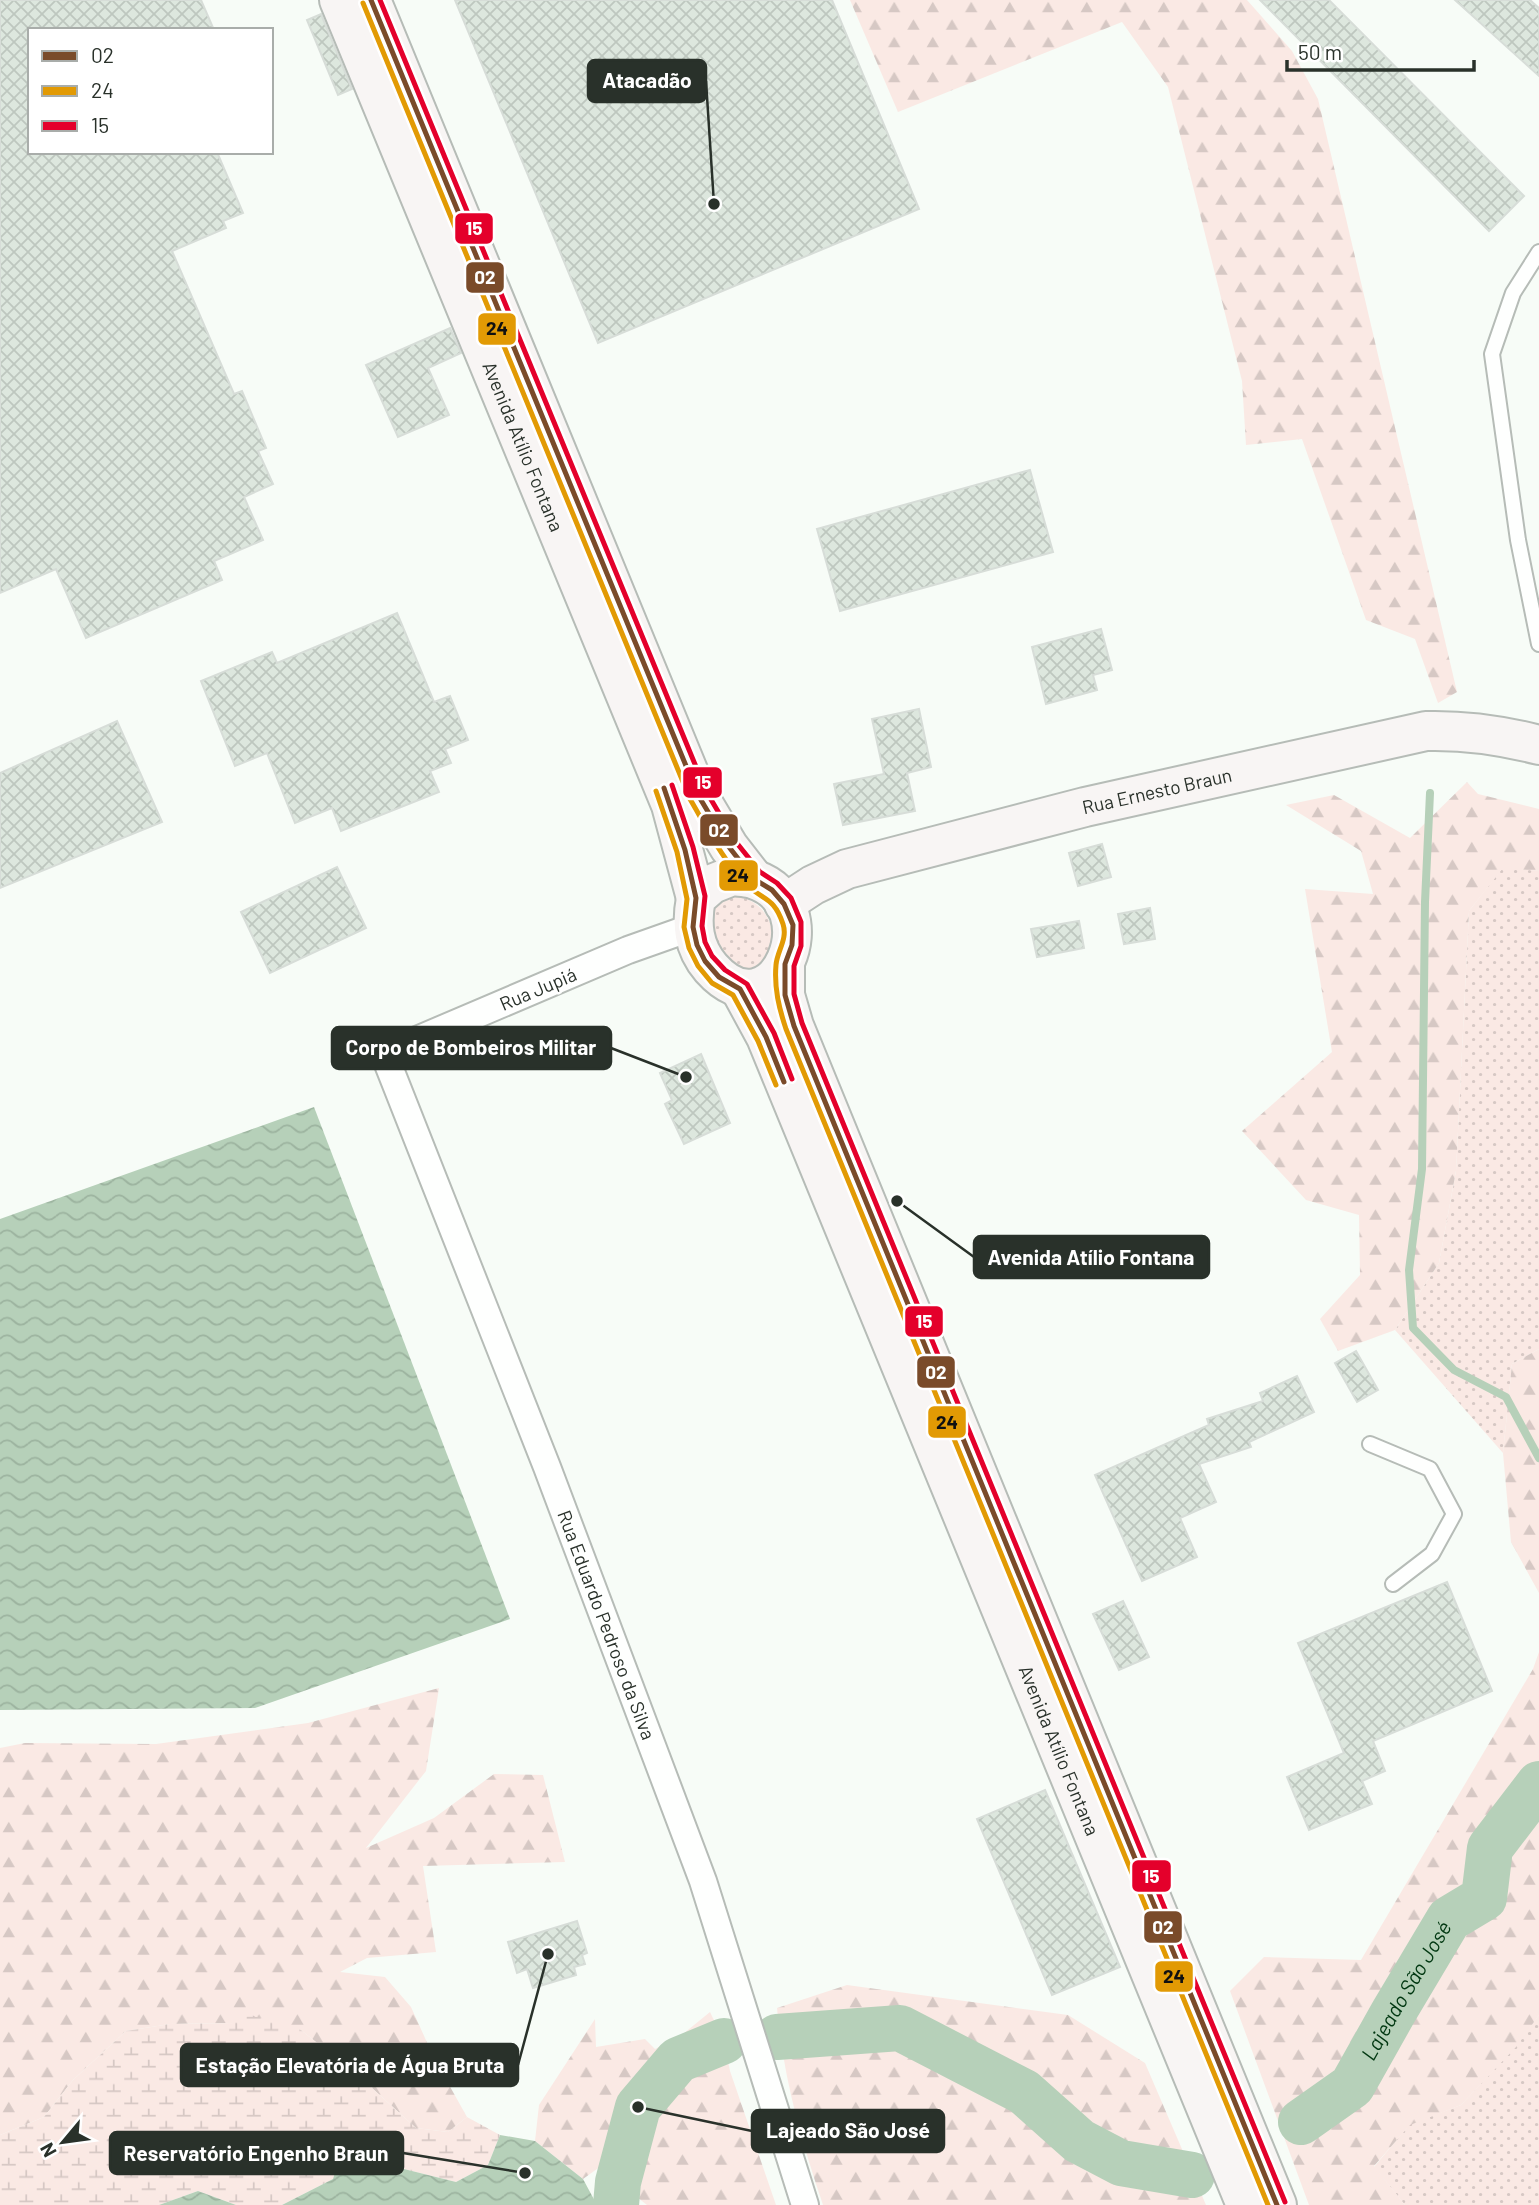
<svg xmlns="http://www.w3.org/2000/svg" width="1539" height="2205" viewBox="0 0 1539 2205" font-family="Barlow,sans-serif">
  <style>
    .grass { fill: url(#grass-dots) }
    .forest { fill: url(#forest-firs) }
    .wetland { fill: url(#wetland-marsh) }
    .water { fill: url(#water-waves) }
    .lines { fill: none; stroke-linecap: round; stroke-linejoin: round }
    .stream { stroke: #b6d0b9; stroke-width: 8 }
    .river { stroke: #b6d0b9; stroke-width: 46 }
    .building { fill: url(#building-cross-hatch); stroke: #d7ddd8; stroke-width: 2 }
    .lane-casing { stroke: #b6bcb7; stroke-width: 18 }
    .street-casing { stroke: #b6bcb7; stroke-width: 30 }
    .secondary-casing { stroke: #b6bcb7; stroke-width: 42 }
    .lane { stroke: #fefffe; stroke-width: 14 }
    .street { stroke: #fefffe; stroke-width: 26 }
    .secondary { stroke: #f8f5f4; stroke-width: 38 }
    .bus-1-casing { stroke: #fff; stroke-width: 10 }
    .bus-2-casing { stroke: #fff; stroke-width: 10 }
    .bus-3-casing { stroke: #fff; stroke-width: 10 }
    .bus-1 { stroke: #7a4b2a; stroke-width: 5 }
    .bus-2 { stroke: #e29a04; stroke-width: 5 }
    .bus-3 { stroke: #e4002b; stroke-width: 5 }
    .labels { text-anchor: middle; stroke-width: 5; stroke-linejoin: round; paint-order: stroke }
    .street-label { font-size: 19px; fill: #29312a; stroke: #fff }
    .water-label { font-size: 21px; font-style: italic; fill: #003711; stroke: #fff }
    .leader { fill: none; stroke: #29312a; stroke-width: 2.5 }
    .callout-dot { fill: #29312a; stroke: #fff; stroke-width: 2.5 }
    .callout { fill: #29312a; stroke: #29312a; stroke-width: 2.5 }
    .callout-label { font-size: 21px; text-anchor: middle; font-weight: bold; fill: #fff }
    .line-badge { stroke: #fff; stroke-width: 2.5 }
    .badge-label { font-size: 19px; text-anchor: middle; font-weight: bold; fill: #fff }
    .pale-badge-label { font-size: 19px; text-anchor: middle; font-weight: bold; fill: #111 }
  </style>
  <defs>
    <pattern id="grass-dots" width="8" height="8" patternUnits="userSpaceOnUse" patternTransform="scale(1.75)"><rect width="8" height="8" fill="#fae9e4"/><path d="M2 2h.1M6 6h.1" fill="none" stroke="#d6c8c4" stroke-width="1.8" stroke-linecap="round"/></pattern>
    <pattern id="forest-firs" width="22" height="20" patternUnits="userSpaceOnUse" patternTransform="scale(1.75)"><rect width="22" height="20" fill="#fae9e4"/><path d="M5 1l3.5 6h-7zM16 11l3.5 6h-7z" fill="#d6c8c4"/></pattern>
    <pattern id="wetland-marsh" width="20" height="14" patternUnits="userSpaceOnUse" patternTransform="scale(1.75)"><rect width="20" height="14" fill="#fae9e4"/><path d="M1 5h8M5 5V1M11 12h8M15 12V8" fill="none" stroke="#d6c8c4"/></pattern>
    <pattern id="water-waves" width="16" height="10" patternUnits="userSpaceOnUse" patternTransform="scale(1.75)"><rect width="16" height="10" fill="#b6d0b9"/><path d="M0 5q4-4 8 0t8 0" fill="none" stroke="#9cb39f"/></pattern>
    <pattern id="building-cross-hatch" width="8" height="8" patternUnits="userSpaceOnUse" patternTransform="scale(1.75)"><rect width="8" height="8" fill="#dde7de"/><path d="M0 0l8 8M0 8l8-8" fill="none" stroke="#bec7bf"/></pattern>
  </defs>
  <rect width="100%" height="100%" fill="#f7fcf7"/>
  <g class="grass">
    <polygon points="1503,867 1539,871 1539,1349 1512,1364 1503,1453 1395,1330 1439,1263 1456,1171 1469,911"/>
    <path d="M 734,895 C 765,902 770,918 777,946 L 753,974 L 720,955 L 710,922 L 715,904 Z"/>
    <polygon points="1539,2015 1539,2205 1405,2205 1374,2167 1410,2124 1461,2105 1515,2047"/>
  </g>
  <g class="forest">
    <polygon points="850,0 1247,0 1292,51 1318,99 1457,692 1438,703 1415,639 1366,620 1302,439 1246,445 1242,381 1168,87 1122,22 898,112"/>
    <polygon points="1467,782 1478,794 1539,809 1539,871 1503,868 1469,911 1456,1171 1439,1263 1395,1330 1338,1351 1320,1319 1360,1275 1359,1215 1306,1200 1242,1131 1332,1052 1305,889 1373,894 1361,851 1286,805 1334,795 1410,838"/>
    <polygon points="1539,1349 1539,1593 1511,1542 1503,1453 1512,1364"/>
    <polygon points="1539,1652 1539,2015 1516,2047 1461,2105 1410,2125 1374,2166 1405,2205 1309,2205 1230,1991 1264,1957 1361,1960 1533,1669"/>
    <polygon points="439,1688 426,1771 366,1848 434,1818 494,1774 543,1775 565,1862 423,1866 436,1952 367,1958 340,1972 385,1977 411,2007 434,2058 467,2117 448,2132 416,2128 362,2079 301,2030 234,2023 170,2024 126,2031 73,2080 44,2117 0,2135 0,1748 25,1743 156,1744 308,1723"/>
    <path d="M 847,1985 L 1068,2015 L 1145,2063 L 1206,2205 L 823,2205 C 801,2140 783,2076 777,2008 Z"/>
    <polygon points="710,2012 724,2041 730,2071 776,2205 647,2205 618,2182 608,2161 583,2179 535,2141 539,2105 595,2019 596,2047 645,2039 655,2049 683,2034"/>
  </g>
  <polygon class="wetland" points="244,2013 301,2030 362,2079 416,2128 448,2132 467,2117 500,2135 488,2165 456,2182 396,2167 387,2143 333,2179 282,2205 236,2205 198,2191 159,2205 0,2205 0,2135 44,2117 73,2080 126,2031 170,2024 234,2023"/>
  <g class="water">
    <polygon points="314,1107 510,1619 255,1708 0,1710 0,1219"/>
    <polygon points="500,2135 535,2141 583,2179 597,2205 282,2205 333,2179 341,2154 387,2143 396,2167 456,2182 488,2165"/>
    <polygon points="198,2191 236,2205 159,2205"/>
  </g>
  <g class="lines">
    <polyline class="stream" points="1430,793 1425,902 1422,1169 1409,1270 1413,1328 1454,1370 1506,1397 1539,1458"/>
    <g class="river">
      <polyline points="777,2037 900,2028 1024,2092 1079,2141 1121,2163 1192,2175"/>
      <path id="s1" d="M 1301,2122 L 1352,2086 L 1393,2013 L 1449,1919 L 1484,1898 L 1490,1848 L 1539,1784"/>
      <polyline points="616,2205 618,2182 638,2107 678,2060 724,2041"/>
    </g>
  </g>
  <g class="building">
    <polygon points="0,0 201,0 214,30 30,30 30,152 217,152 243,213 223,221 226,228 172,251 234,394 242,391 266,448 258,451 273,484 244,497 263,540 214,561 222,580 86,638 56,569 0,593"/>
    <polygon points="455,0 832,0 919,209 598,343"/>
    <polygon points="1260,0 1329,0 1524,196 1489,231"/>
    <polygon points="1455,0 1530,0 1539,8 1539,76"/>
    <polygon points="321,14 352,89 338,95 307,20"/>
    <polygon points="450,328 461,353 428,368 449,415 398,437 366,365"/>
    <polygon points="1030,470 1053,552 840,611 817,529"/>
    <polygon points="397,613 434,702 450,696 468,740 445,749 451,763 430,771 439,792 341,831 332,808 295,823 267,753 235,766 201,681 272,652 277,663"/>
    <polygon points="1101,629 1112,670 1093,675 1097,690 1046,704 1032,647"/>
    <polygon points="919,709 931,767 907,773 915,811 843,825 834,784 884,774 872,719"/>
    <polygon points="117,721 162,822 0,888 0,773"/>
    <polygon points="1102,844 1111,877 1078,886 1069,853"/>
    <polygon points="337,867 366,928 270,973 241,912"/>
    <polygon points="1150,908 1155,939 1124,944 1118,914"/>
    <polygon points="1079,921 1084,948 1037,957 1031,929"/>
    <polygon points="701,1054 730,1123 684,1144 665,1104 672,1100 660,1073"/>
    <polygon points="1356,1351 1378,1390 1357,1402 1335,1363"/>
    <polygon points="1297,1376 1314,1412 1249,1442 1251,1447 1199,1464 1216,1502 1180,1518 1197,1557 1142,1581 1095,1475 1209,1425 1207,1419 1263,1401 1260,1393"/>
    <polygon points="1447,1582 1492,1691 1373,1741 1385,1771 1362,1781 1372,1804 1309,1830 1287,1777 1344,1753 1298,1643"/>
    <polygon points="1123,1601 1149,1657 1119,1670 1093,1614"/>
    <polygon points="1045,1790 1120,1967 1052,1995 977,1819"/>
    <polygon points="577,1921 587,1953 582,1955 585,1964 574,1967 576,1975 533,1988 527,1969 517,1973 508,1942"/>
  </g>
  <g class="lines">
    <g class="lane-casing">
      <g id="lane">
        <polyline points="1539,252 1513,293 1492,354 1518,540 1539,644"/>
        <polyline points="1370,1444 1430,1469 1454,1514 1432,1554 1393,1584"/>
      </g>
    </g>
    <g class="street-casing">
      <g id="street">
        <path id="s2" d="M 693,927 L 628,950 L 384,1054 L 547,1467 L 703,1881 L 805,2205"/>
      </g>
    </g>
    <g class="secondary-casing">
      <g id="secondary">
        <path id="s3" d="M 339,0 L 671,805 L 696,898"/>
        <polyline points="371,0 698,795 729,847 754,879"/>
        <path d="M 732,876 C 738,877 747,877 753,879 C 833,904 775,1040 711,968 C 693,947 691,924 696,898 L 712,884 Z"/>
        <path id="s4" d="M 784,904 L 813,885 L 847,869 L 1085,807 L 1426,731 C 1465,730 1501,735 1539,745"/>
        <polyline points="785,964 785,995 794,1026 1277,2205"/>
        <path id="s5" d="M 740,989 L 766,1037 L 1246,2205"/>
      </g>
    </g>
    <use href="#lane" class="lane"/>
    <use href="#street" class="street"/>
    <use href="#secondary" class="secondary"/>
    <g class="bus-1-casing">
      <g id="bus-1">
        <polyline points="371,0 698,795 729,847 754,879 772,890 784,904 793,925 792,945 785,964 785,995 794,1026 1277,2205"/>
        <polyline points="664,788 685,850 696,898 693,927 697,945 705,961 719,977 740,989 766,1037 784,1082"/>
      </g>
    </g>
    <g class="bus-2-casing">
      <g id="bus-2">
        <path d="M 363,3 L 690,799 C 707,828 723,861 747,885 C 764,901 774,897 783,924 C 788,939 777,951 776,965 C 774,988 779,1008 786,1029 L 1268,2205"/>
        <polyline points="656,791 677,852 687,899 684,927 689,948 698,966 712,983 733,995 758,1041 776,1085"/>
      </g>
    </g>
    <g class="bus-3-casing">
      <g id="bus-3">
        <polyline points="380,0 706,791 736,842 760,872 777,883 791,898 801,922 801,946 794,966 794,994 802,1023 1285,2202"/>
        <polyline points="672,785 693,847 705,896 702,926 705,942 712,956 725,970 747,984 774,1033 792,1079"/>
      </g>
    </g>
    <use href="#bus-1" class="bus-1"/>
    <use href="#bus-2" class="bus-2"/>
    <use href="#bus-3" class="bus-3"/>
  </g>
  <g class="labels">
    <g class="street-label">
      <text dy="7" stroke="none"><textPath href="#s3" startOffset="483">Avenida Atílio Fontana</textPath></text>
      <text dy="7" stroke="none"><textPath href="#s4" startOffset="392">Rua Ernesto Braun</textPath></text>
      <text transform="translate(538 989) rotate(-23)" y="7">Rua Jupiá</text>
      <text dy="7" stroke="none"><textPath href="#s2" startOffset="947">Rua Eduardo Pedroso da Silva</textPath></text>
      <text dy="7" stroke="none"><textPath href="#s5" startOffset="826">Avenida Atílio Fontana</textPath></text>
    </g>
    <g class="water-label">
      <text dy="7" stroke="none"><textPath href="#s1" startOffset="172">Lajeado São José</textPath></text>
    </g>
  </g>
  <path class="leader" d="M714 204L706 81M686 1077L611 1048M897 1201L974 1257M548 1954L518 2065M638 2107L752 2131M525 2173L403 2153"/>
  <g class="callout-dot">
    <circle cx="714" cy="204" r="7"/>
    <circle cx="686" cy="1077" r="7"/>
    <circle cx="897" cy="1201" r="7"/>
    <circle cx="548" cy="1954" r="7"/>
    <circle cx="638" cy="2107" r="7"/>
    <circle cx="525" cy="2173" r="7"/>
  </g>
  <g class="callout">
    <rect x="588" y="60" width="118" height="42" rx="7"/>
    <rect x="332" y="1027" width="279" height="42" rx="7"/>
    <rect x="974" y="1236" width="235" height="42" rx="7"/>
    <rect x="181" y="2044" width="337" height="42" rx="7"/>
    <rect x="752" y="2110" width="192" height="42" rx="7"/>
    <rect x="110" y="2132" width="293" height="42" rx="7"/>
  </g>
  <g class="callout-label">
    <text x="647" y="88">Atacadão</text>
    <text x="471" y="1055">Corpo de Bombeiros Militar</text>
    <text x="1091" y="1265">Avenida Atílio Fontana</text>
    <text x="350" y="2073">Estação Elevatória de Água Bruta</text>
    <text x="848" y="2138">Lajeado São José</text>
    <text x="256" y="2161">Reservatório Engenho Braun</text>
  </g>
  <g class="line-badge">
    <rect x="454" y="212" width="40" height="33" rx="7" fill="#e4002b"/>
    <rect x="465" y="261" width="40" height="33" rx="7" fill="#7a4b2a"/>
    <rect x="477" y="312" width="40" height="34" rx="7" fill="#e29a04"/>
    <rect x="682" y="766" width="41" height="33" rx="7" fill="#e4002b"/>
    <rect x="699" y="813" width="40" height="34" rx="7" fill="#7a4b2a"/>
    <rect x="718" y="859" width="41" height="33" rx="7" fill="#e29a04"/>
    <rect x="904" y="1305" width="40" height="33" rx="7" fill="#e4002b"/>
    <rect x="916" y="1355" width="40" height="34" rx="7" fill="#7a4b2a"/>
    <rect x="927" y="1405" width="40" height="34" rx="7" fill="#e29a04"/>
    <rect x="1131" y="1859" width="41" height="34" rx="7" fill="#e4002b"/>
    <rect x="1143" y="1910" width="40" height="34" rx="7" fill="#7a4b2a"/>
    <rect x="1154" y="1960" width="40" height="33" rx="7" fill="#e29a04"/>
  </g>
  <g class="badge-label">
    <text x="474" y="235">15</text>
    <text x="485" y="284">02</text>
    <text x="703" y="789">15</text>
    <text x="719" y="837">02</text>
    <text x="924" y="1328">15</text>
    <text x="936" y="1379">02</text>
    <text x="1151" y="1883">15</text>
    <text x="1163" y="1934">02</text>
  </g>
  <g class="pale-badge-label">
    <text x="497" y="335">24</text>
    <text x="738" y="882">24</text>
    <text x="947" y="1429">24</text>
    <text x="1174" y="1983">24</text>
  </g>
  <rect x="28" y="28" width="245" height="126" fill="#ffffff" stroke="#a9adaa" stroke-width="2"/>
  <rect x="42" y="51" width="35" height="10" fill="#7a4b2a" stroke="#a9adaa" stroke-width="2"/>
  <text x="91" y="63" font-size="21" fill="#29312a">02</text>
  <rect x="42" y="86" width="35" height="10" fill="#e29a04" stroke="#a9adaa" stroke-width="2"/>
  <text x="91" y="98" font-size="21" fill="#29312a">24</text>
  <rect x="42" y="121" width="35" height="10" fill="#e4002b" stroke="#a9adaa" stroke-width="2"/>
  <text x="91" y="133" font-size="21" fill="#29312a">15</text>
  <g transform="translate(63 2142) rotate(241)" stroke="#ffffff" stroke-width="5" paint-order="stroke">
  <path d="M0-5L12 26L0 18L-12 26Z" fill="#29312a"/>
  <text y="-10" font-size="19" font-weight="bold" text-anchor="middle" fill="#29312a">N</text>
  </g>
  <path d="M1287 60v10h187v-10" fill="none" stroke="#29312a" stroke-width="3.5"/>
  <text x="1298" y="60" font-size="21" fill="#29312a" stroke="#ffffff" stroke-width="5" paint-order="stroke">50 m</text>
</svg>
